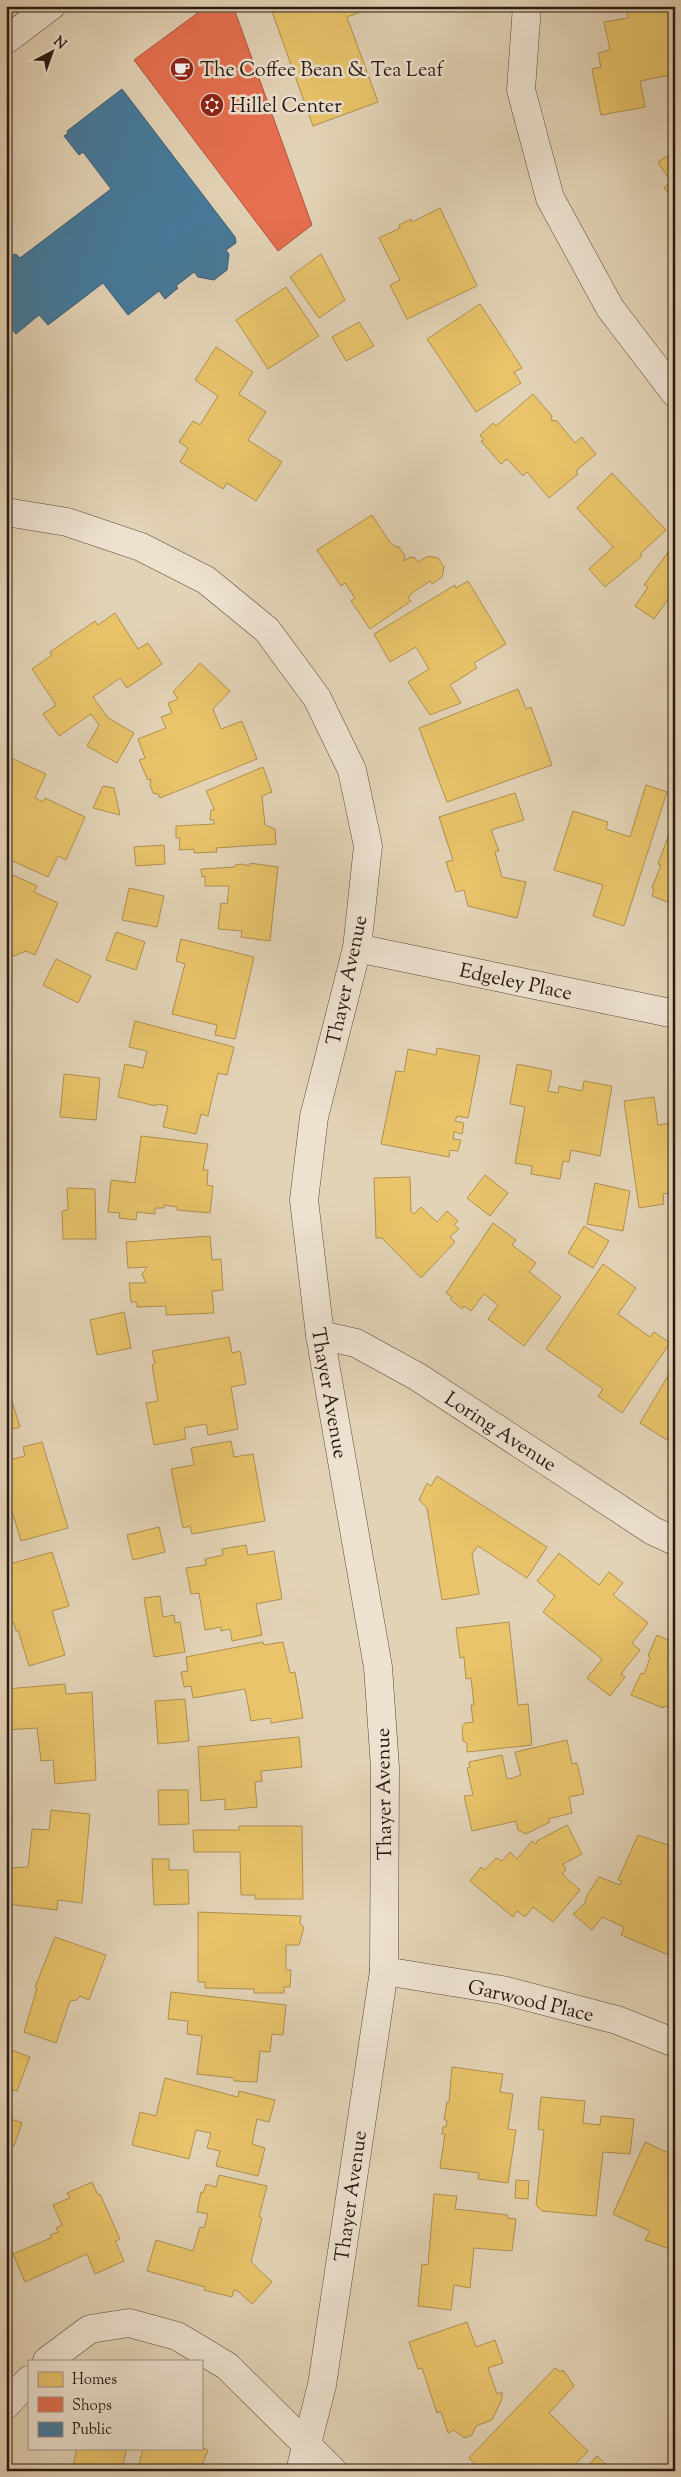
<svg xmlns="http://www.w3.org/2000/svg" width="681" height="2477" viewBox="0 0 681 2477" font-family="'Sorts Mill Goudy',serif">
  <style>
    .homes { fill: #e9c46a; stroke: #af9050 }
    .shops { fill: #e76f51; stroke: #ae553e }
    .public { fill: #457b9d; stroke: #3c5d73 }
    .lines { fill: none; stroke-linecap: round; stroke-linejoin: round }
    .street-casing { stroke: #57473b; stroke-width: 29 }
    .secondary-casing { stroke: #281812; stroke-width: 29 }
    .street { stroke: #ede2d0; stroke-width: 28 }
    .secondary { stroke: #ede2d0; stroke-width: 28 }
    .labels { text-anchor: middle; stroke-width: 5; stroke-linejoin: round; paint-order: stroke }
    .poi-label { font-size: 20px; fill: #281812; stroke: #ede2d0; text-anchor: start }
    .street-label { font-size: 20px; fill: #281812; stroke: #ede2d0 }
  </style>
  <rect width="100%" height="100%" fill="#e3d3b6"/>
  <filter id="stains"><feTurbulence type="fractalNoise" baseFrequency=".004" numOctaves="4"/><feColorMatrix values="0 0 0 0 .2 0 0 0 0 .09 0 0 0 0 .02 0 0 0 .5 -.17"/></filter>
  <radialGradient id="worn" r=".72"><stop offset=".6" stop-color="#630" stop-opacity="0"/><stop offset="1" stop-color="#630" stop-opacity=".3"/></radialGradient>
  <g class="homes">
    <polygon points="270,6 368,6 369,9 347,17 378,102 313,126"/>
    <polygon points="634,6 675,6 675,74 640,81 645,107 601,115 592,69 601,67 598,53 610,50 604,22 628,18 626,8"/>
    <polygon points="675,151 675,203 664,187 671,182 658,162"/>
    <polygon points="440,208 477,286 407,319 390,285 400,280 379,238 400,228 399,225 411,219 412,222"/>
    <polygon points="321,254 345,300 319,318 290,277"/>
    <polygon points="286,287 319,336 268,369 236,320"/>
    <polygon points="480,304 522,368 514,372 521,383 476,412 427,339"/>
    <polygon points="359,322 374,346 346,361 332,337"/>
    <polygon points="216,347 253,372 239,394 266,412 248,440 282,462 256,501 227,483 223,489 180,462 188,448 179,442 193,421 200,425 218,396 195,380"/>
    <polygon points="533,394 552,416 551,420 557,421 575,443 582,437 596,454 576,471 578,474 549,498 527,472 523,476 507,459 501,464 481,441 484,440 480,435 493,423 496,426"/>
    <polygon points="612,473 666,530 640,554 642,556 605,587 589,569 613,547 577,508"/>
    <polygon points="372,515 389,541 396,547 398,546 405,556 404,561 410,557 415,558 418,562 428,556 438,558 444,567 442,577 432,584 430,581 412,593 408,598 411,601 370,629 351,601 355,598 345,583 341,586 317,550"/>
    <polygon points="675,543 675,600 670,597 654,619 635,606 648,587 644,585"/>
    <polygon points="468,581 506,644 474,663 477,668 450,685 461,703 430,715 408,682 429,669 416,647 390,662 374,634 455,585 456,588"/>
    <polygon points="115,613 138,649 148,643 162,664 127,688 120,678 93,697 108,718 134,733 117,763 87,746 99,725 91,714 59,736 43,714 56,705 32,669 52,655 50,652 95,621 98,625"/>
    <polygon points="200,663 230,691 213,709 221,729 242,721 257,759 160,798 158,794 153,793 150,785 151,779 148,780 139,760 145,758 138,739 166,728 161,717 172,713 168,703 178,699 173,692"/>
    <polygon points="518,689 526,709 531,707 552,765 447,802 419,728"/>
    <polygon points="13,759 46,774 35,798 43,802 45,798 85,817 66,860 58,856 48,877 6,858 6,773"/>
    <polygon points="263,767 272,792 262,796 265,825 275,829 276,844 216,848 217,852 194,853 194,849 179,850 180,838 176,838 176,826 214,824 214,820 210,820 211,810 214,810 214,808 206,791"/>
    <polygon points="646,785 667,792 624,926 593,916 603,885 554,870 573,811 608,822 606,829 630,837"/>
    <polygon points="103,786 114,788 120,815 93,808"/>
    <polygon points="515,793 524,820 491,830 499,851 495,852 502,877 526,882 517,918 468,906 464,890 456,892 446,862 453,860 439,817"/>
    <polygon points="675,818 675,901 673,904 652,896 654,889 652,888 661,865 658,864"/>
    <polygon points="164,845 165,864 136,866 134,847"/>
    <polygon points="250,863 278,867 270,941 241,937 242,931 218,929 221,903 227,904 229,886 205,886 205,876 202,877 201,869 235,867 235,865 242,864 250,866"/>
    <polygon points="6,872 37,886 34,892 58,903 35,955 26,951 14,956 6,952"/>
    <polygon points="129,888 164,896 157,927 122,920"/>
    <polygon points="116,932 145,942 136,970 106,960"/>
    <polygon points="181,939 254,957 235,1039 215,1035 217,1025 172,1014 185,964 176,961"/>
    <polygon points="56,959 91,976 78,1003 43,985"/>
    <polygon points="135,1021 234,1047 227,1075 218,1073 208,1116 201,1114 196,1134 163,1127 168,1106 157,1104 156,1106 118,1097 125,1064 143,1068 147,1051 129,1047"/>
    <polygon points="437,1048 480,1056 468,1118 457,1116 455,1121 464,1123 462,1134 454,1132 453,1139 461,1140 458,1151 450,1150 449,1157 381,1144 396,1071 404,1072 408,1049 436,1055"/>
    <polygon points="517,1064 552,1071 548,1091 558,1093 559,1086 582,1091 584,1081 612,1086 600,1156 571,1150 569,1162 563,1161 560,1179 531,1174 532,1166 515,1163 525,1107 510,1104"/>
    <polygon points="64,1074 100,1078 96,1120 60,1117"/>
    <polygon points="654,1097 658,1125 675,1122 675,1192 663,1194 664,1204 639,1208 624,1101"/>
    <polygon points="141,1136 208,1144 203,1170 208,1170 207,1185 213,1186 210,1213 177,1210 177,1207 164,1205 164,1208 155,1208 155,1214 137,1212 136,1220 119,1218 120,1213 108,1212 111,1180 135,1183"/>
    <polygon points="485,1175 508,1193 490,1216 467,1198"/>
    <polygon points="410,1177 411,1211 414,1214 421,1207 437,1222 447,1211 458,1221 454,1225 459,1229 450,1237 455,1242 421,1278 382,1238 376,1238 374,1178"/>
    <polygon points="595,1183 630,1191 623,1231 587,1224"/>
    <polygon points="67,1188 95,1189 96,1239 63,1239 62,1211 68,1210"/>
    <polygon points="493,1223 516,1240 512,1245 536,1263 529,1272 561,1297 524,1346 488,1319 498,1305 484,1294 471,1311 464,1306 462,1309 450,1299 452,1297 446,1293"/>
    <polygon points="584,1226 609,1241 593,1268 568,1253"/>
    <polygon points="210,1236 212,1260 221,1259 223,1290 212,1291 214,1313 166,1315 166,1306 137,1307 137,1302 131,1302 129,1283 146,1283 142,1274 147,1267 128,1268 126,1242"/>
    <polygon points="603,1264 636,1288 618,1314 650,1337 654,1332 670,1343 622,1413 598,1396 603,1389 546,1349"/>
    <polygon points="124,1312 131,1348 97,1355 90,1320"/>
    <polygon points="6,1336 10,1348 6,1349"/>
    <polygon points="229,1337 232,1353 240,1351 246,1384 231,1387 238,1429 208,1435 206,1424 184,1428 186,1439 154,1445 146,1403 158,1401 152,1365 155,1364 152,1351"/>
    <polygon points="675,1364 675,1430 667,1440 640,1423"/>
    <polygon points="6,1382 20,1427 6,1431"/>
    <polygon points="231,1441 234,1457 253,1454 265,1521 192,1534 190,1526 183,1528 171,1469 194,1465 191,1448"/>
    <polygon points="42,1442 68,1528 21,1541 6,1492 6,1461 25,1456 23,1447"/>
    <polygon points="437,1476 547,1547 527,1578 478,1546 472,1554 479,1594 442,1600 427,1508 419,1500 427,1483 431,1486"/>
    <polygon points="159,1527 165,1552 133,1560 127,1535"/>
    <polygon points="246,1545 248,1555 274,1551 282,1599 256,1604 262,1635 232,1641 230,1629 221,1631 221,1627 205,1630 199,1593 191,1594 186,1568 206,1565 205,1559 223,1555 222,1549"/>
    <polygon points="52,1552 69,1606 52,1611 65,1655 29,1666 18,1630 16,1631 14,1623 8,1624 6,1618 6,1565"/>
    <polygon points="559,1553 599,1585 609,1572 623,1583 613,1595 648,1623 632,1643 640,1650 621,1674 625,1677 610,1696 587,1678 602,1659 543,1612 555,1596 537,1581"/>
    <polygon points="160,1596 163,1617 174,1615 175,1623 180,1622 185,1652 154,1657 144,1598"/>
    <polygon points="509,1622 518,1705 528,1704 532,1745 467,1752 467,1743 463,1741 462,1727 465,1723 473,1722 471,1705 474,1705 471,1678 466,1679 464,1657 460,1658 456,1628"/>
    <polygon points="657,1635 675,1643 675,1710 664,1706 663,1708 631,1695 641,1673 644,1674 650,1658 648,1656"/>
    <polygon points="263,1642 264,1645 283,1642 290,1673 295,1672 303,1718 271,1723 270,1718 251,1721 245,1689 193,1698 191,1686 184,1687 181,1672 188,1671 186,1657"/>
    <polygon points="65,1684 66,1694 92,1692 96,1780 55,1784 53,1760 41,1761 37,1728 6,1730 6,1689"/>
    <polygon points="185,1699 189,1741 158,1744 155,1701"/>
    <polygon points="299,1737 302,1767 261,1771 262,1781 255,1782 257,1807 225,1810 225,1799 201,1801 198,1747"/>
    <polygon points="567,1740 572,1764 577,1763 584,1794 569,1797 572,1813 548,1819 550,1822 526,1834 518,1830 516,1821 472,1831 464,1796 473,1795 467,1768 470,1767 469,1762 502,1755 507,1779 513,1778 521,1775 515,1752"/>
    <polygon points="158,1790 188,1790 189,1824 159,1825"/>
    <polygon points="51,1810 90,1814 82,1903 58,1900 57,1910 6,1904 6,1868 28,1867 32,1829 49,1830"/>
    <polygon points="675,1820 675,1833 671,1833"/>
    <polygon points="567,1825 582,1854 563,1864 566,1870 562,1874 580,1890 553,1922 533,1907 525,1917 517,1911 513,1917 470,1881 481,1867 485,1870 496,1858 502,1861 510,1852 517,1859 532,1841 536,1844 537,1841"/>
    <polygon points="239,1826 302,1826 303,1899 255,1899 255,1895 241,1895 240,1852 194,1852 193,1830 239,1830"/>
    <polygon points="638,1835 671,1846 675,1835 675,1946 671,1956 621,1935 624,1927 602,1917 592,1930 573,1914 585,1903 587,1895 599,1877 620,1885 622,1881 618,1880"/>
    <polygon points="152,1859 169,1859 169,1870 188,1870 189,1904 154,1905"/>
    <polygon points="198,1912 301,1916 300,1924 304,1927 299,1945 286,1945 286,1970 291,1970 290,1987 284,1987 284,1993 254,1993 254,1989 205,1988 205,1982 198,1982"/>
    <polygon points="55,1937 106,1955 89,2000 80,1996 77,2000 70,2001 56,2043 24,2032 37,1988 35,1987"/>
    <polygon points="171,1992 286,2005 283,2035 272,2034 270,2052 260,2051 257,2082 234,2081 234,2078 197,2074 202,2036 187,2034 188,2021 168,2019"/>
    <polygon points="6,2048 30,2057 17,2091 13,2090 6,2107"/>
    <polygon points="452,2067 503,2074 500,2092 513,2094 508,2129 516,2130 508,2183 478,2179 479,2173 440,2168 445,2134 442,2134 443,2127 446,2127 447,2120 444,2120 447,2102 449,2102"/>
    <polygon points="165,2078 238,2097 239,2091 275,2100 269,2122 257,2119 252,2144 265,2148 258,2176 216,2166 220,2151 207,2148 211,2133 196,2130 189,2159 132,2145 140,2112 156,2116"/>
    <polygon points="541,2097 585,2101 583,2123 600,2125 601,2116 634,2119 630,2154 603,2152 596,2216 542,2211 536,2205 544,2130 538,2129"/>
    <polygon points="6,2117 22,2123 14,2146 6,2143"/>
    <polygon points="645,2142 675,2156 675,2251 645,2240 650,2231 613,2214"/>
    <polygon points="219,2175 267,2186 259,2217 262,2218 251,2262 272,2282 252,2304 238,2291 234,2290 232,2297 204,2290 205,2287 147,2271 156,2240 193,2251 200,2227 204,2228 208,2214 197,2212 201,2192 203,2193 206,2184 216,2187"/>
    <polygon points="516,2180 529,2181 528,2199 515,2198"/>
    <polygon points="92,2182 98,2195 100,2194 120,2239 115,2241 124,2261 95,2274 87,2254 25,2282 13,2254 51,2238 50,2235 58,2232 56,2228 62,2225 53,2205 70,2198 67,2193"/>
    <polygon points="434,2194 457,2196 455,2209 508,2215 507,2218 516,2219 512,2251 474,2248 470,2288 454,2285 451,2310 418,2306 422,2264 428,2265"/>
    <polygon points="467,2322 476,2347 495,2340 503,2363 488,2368 497,2394 502,2392 502,2399 492,2420 476,2426 472,2435 464,2438 454,2430 448,2433 441,2412 437,2413 422,2368 418,2369 409,2342"/>
    <polygon points="555,2368 559,2371 564,2371 574,2386 549,2413 588,2451 569,2471 482,2471 469,2458"/>
    <polygon points="201,2447 208,2450 202,2464 217,2471 138,2471 143,2448"/>
    <polygon points="77,2448 127,2448 122,2467 120,2466 118,2471 72,2471"/>
    <polygon points="597,2456 613,2471 583,2471"/>
  </g>
  <polygon class="shops" points="207,6 233,6 312,225 278,251 134,60"/>
  <polygon class="public" points="122,89 235,237 236,243 226,250 229,254 227,270 214,280 198,277 194,272 176,286 178,288 165,299 159,291 128,315 103,283 48,325 39,315 16,334 10,327 6,329 6,256 16,254 20,258 111,189 83,152 79,155 64,136 68,133 67,131"/>
  <g class="lines">
    <g class="street-casing">
      <g id="street">
        <polyline points="527,6 521,90 550,198 610,308 675,393"/>
        <polyline points="6,512 67,522 141,547 206,580 267,630 317,698 352,770 368,846 357,948 314,1117 304,1200 320,1335 378,1667 385,1768 384,1971 322,2385 300,2471"/>
        <polyline points="357,948 675,1014"/>
        <polyline points="320,1335 356,1343 418,1377 653,1531 675,1541"/>
        <polyline points="384,1971 502,1990 617,2020 675,2043"/>
        <polyline points="47,2361 90,2329 129,2323 177,2336 227,2366 333,2471"/>
        <polyline points="6,2405 29,2380"/>
      </g>
    </g>
    <g class="secondary-casing">
      <polyline id="secondary" points="6,40 51,6"/>
    </g>
    <use href="#street" class="street"/>
    <use href="#secondary" class="secondary"/>
  </g>
  <defs>
    <g id="cafe-disc" transform="scale(1.25)"><circle r="9.5" fill="#8f2418" stroke="#ede2d0"/><path d="M-5.5-4.5H6V0H3Q3 3.5 0 3.5H-2.5Q-5.5 3.5-5.5 0ZM3-3.2v2h1.7v-2ZM-6 4.5H4V6H-6Z" fill="#fff"/></g>
    <g id="synagogue-disc" transform="scale(1.25)"><circle r="9.5" fill="#8f2418" stroke="#ede2d0"/><path d="M0-6.5L5.6 3.2H-5.6ZM0 6.5L5.6-3.2H-5.6Z" fill="#fff"/></g>
  </defs>
  <g fill-rule="evenodd">
    <use href="#cafe-disc" x="182" y="69"/>
    <use href="#synagogue-disc" x="212" y="105"/>
  </g>
  <g class="labels">
    <g class="poi-label">
      <text x="200" y="76">The Coffee Bean &amp; Tea Leaf</text>
      <text x="230" y="112">Hillel Center</text>
    </g>
    <g class="street-label">
      <text transform="translate(346 980) rotate(-78)" y="7">Thayer Avenue</text>
      <text transform="translate(516 981) rotate(12)" y="7">Edgeley Place</text>
      <text transform="translate(330 1393) rotate(80)" y="7">Thayer Avenue</text>
      <text transform="translate(501 1431) rotate(33)" y="7">Loring Avenue</text>
      <text transform="translate(383 1794) rotate(-91)" y="7">Thayer Avenue</text>
      <text transform="translate(531 2000) rotate(13)" y="7">Garwood Place</text>
      <text transform="translate(350 2196) rotate(-82)" y="7">Thayer Avenue</text>
    </g>
  </g>
  <rect width="681" height="2477" fill="none" stroke="#e3d3b6" stroke-width="25"/>
  <rect x="8" y="8" width="666" height="2462" fill="none" stroke="#281812" stroke-width="2.5"/>
  <rect x="12" y="12" width="656" height="2452" fill="none" stroke="#281812"/>
  <rect x="28" y="2360" width="175" height="90" fill="#ede2d0" stroke="#9e9184"/>
  <rect x="38" y="2372" width="25" height="15" fill="#e9c46a" stroke="#9e9184"/>
  <text x="72" y="2384" font-size="15" fill="#281812">Homes</text>
  <rect x="38" y="2397" width="25" height="15" fill="#e76f51" stroke="#9e9184"/>
  <text x="72" y="2410" font-size="15" fill="#281812">Shops</text>
  <rect x="38" y="2422" width="25" height="15" fill="#457b9d" stroke="#9e9184"/>
  <text x="72" y="2434" font-size="15" fill="#281812">Public</text>
  <g transform="translate(52 52) rotate(41)" stroke="#ede2d0" stroke-width="4" paint-order="stroke">
  <path d="M0-4L9 19L0 12L-9 19Z" fill="#281812"/>
  <text y="-8" font-size="14" font-weight="bold" text-anchor="middle" fill="#281812">N</text>
  </g>
  <rect width="100%" height="100%" filter="url(#stains)"/>
  <rect width="100%" height="100%" fill="url(#worn)"/>
</svg>
